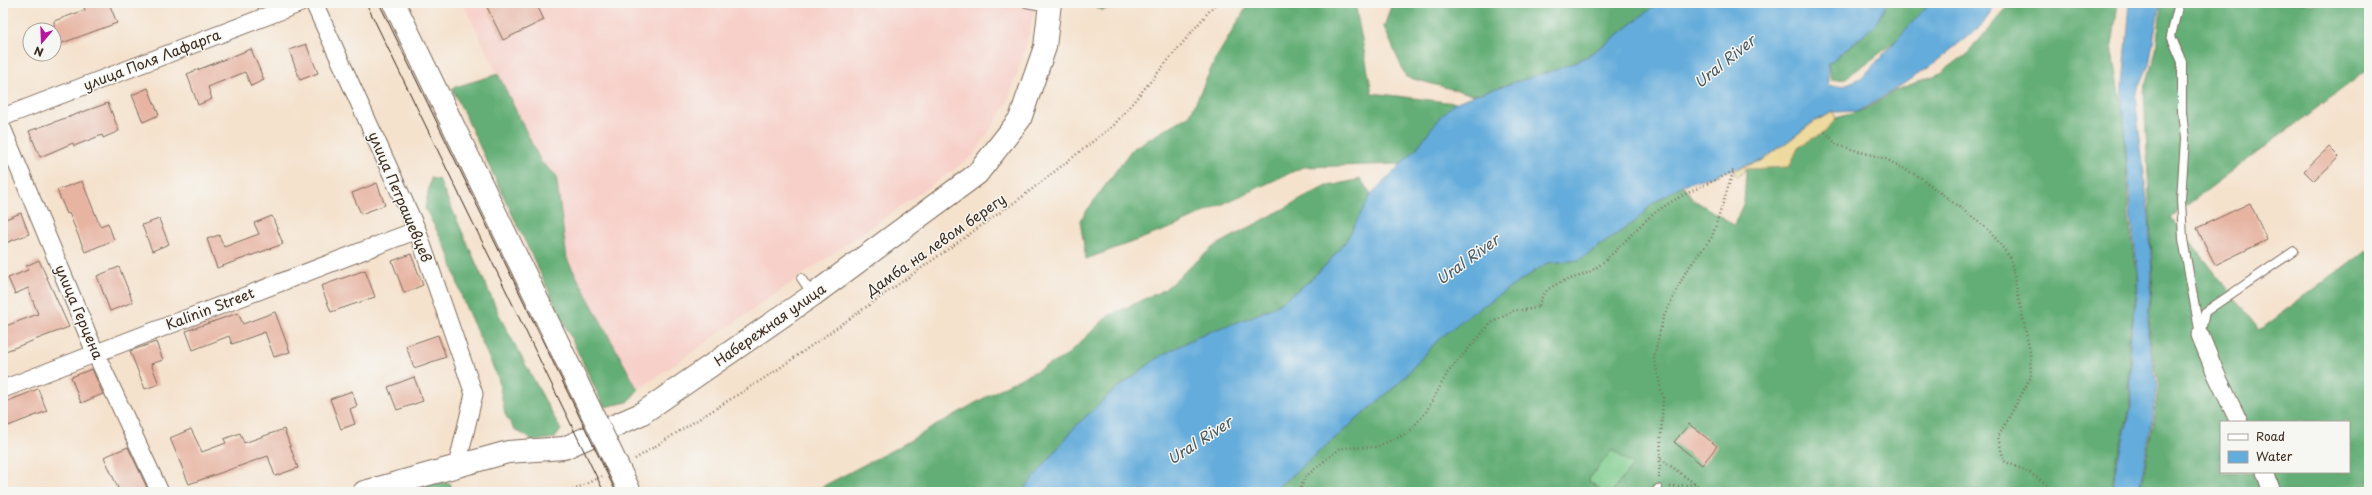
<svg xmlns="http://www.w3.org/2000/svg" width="2372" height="495" viewBox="0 0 2372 495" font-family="'Playpen Sans',sans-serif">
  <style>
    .built { fill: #f7d0c9 }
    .green { fill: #7aca8a; stroke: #5a7a54 }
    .forest { fill: #63ae76; stroke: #4f6c4a; fill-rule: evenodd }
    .sand { fill: #eeda9e; stroke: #94825e }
    .water { fill: #63acdb; stroke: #4f6b7c }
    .building { fill: #e7b4a2 }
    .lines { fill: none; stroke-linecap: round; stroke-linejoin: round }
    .lane-casing { stroke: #7c6a5b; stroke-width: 10 }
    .street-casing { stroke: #7c6a5b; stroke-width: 19 }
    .secondary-casing { stroke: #7c6a5b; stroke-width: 24 }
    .primary-casing { stroke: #7c6a5b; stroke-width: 24 }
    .path { stroke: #7c6a5b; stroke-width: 2.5; stroke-dasharray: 1 3; stroke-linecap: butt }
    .lane { stroke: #fff; stroke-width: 8 }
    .street { stroke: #fff; stroke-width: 17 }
    .secondary { stroke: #fff; stroke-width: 22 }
    .primary { stroke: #fff; stroke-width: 22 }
    .tram { stroke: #3b2a1e; stroke-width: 1 }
    .primary-bridge-casing { stroke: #7c6a5b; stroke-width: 24; stroke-linecap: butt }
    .primary-bridge { stroke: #fff; stroke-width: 22 }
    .labels { text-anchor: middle; stroke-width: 3; stroke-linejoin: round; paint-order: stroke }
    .street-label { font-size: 14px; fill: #3b2a1e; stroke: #f6f6f2 }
    .water-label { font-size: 15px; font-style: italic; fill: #495860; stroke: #f6f6f2 }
  </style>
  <rect width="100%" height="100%" fill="#f6f6f2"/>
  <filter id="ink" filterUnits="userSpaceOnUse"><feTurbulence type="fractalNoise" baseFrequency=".025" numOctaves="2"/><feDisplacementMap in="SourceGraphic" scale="8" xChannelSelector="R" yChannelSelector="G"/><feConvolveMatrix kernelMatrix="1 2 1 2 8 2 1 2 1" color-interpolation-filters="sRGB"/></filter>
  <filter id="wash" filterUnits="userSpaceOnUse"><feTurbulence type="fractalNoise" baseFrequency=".012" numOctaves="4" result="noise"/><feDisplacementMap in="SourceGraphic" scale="16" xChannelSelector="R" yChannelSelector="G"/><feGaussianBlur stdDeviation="0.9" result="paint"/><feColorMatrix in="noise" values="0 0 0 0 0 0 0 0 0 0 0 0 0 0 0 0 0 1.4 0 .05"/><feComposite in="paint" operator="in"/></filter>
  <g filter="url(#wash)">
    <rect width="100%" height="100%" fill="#f5e2cd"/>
    <polygon class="built" points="463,3 1036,3 1026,46 1007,103 973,156 638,390 567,259 556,175 541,162"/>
    <polygon class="green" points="1612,450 1633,465 1612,492 1603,492 1588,480"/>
    <g class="forest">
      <polygon points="1090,3 1116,3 1113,7 1102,10"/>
      <path d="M 1249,3 L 1355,3 L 1372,93 L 1455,103 C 1435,121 1421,144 1403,164 L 1303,167 L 1173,227 L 1086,259 L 1080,220 L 1132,149 L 1190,115 L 1215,60 Z"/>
      <polygon points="1392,3 1658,3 1610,41 1586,57 1558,69 1527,79 1474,95 1406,77 1384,27"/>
      <polygon points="1887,3 1936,3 1907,32 1875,57 1844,79 1831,80 1828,64 1875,25"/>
      <polygon points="2008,3 2118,3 2112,45 2123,113 2129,219 2138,281 2129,341 2130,408 2114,471 2112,492 1612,492 1633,465 1612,450 1588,480 1603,492 1272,492 1397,385 1438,340 1464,318 1547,263 1579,260 1636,221 1652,204 1682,185 1694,200 1734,225 1744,202 1746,169 1789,167 1799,146 1825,132 1836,118 1865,110 1896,90 1941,73 1968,53 2004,11"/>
      <path d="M 2166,3 L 2369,3 L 2369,69 L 2171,217 L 2260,330 L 2366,250 L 2369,254 L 2369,492 L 2141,492 L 2159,386 L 2148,329 L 2153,277 L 2144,92 L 2156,50 L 2161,7 ZM 2221,422 L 2349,422 L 2349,472 L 2221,472 Z"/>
      <polygon points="498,74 541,162 556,175 567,259 638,390 628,402 604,407 452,88"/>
      <polygon points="431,178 439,180 502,321 561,430 555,438 534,441 514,429 505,414 498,378 463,301 449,254 425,208"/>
      <polygon points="1361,179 1371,195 1346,241 1326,265 1307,283 1276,306 1249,318 1200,335 1156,359 1110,394 1075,427 1022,492 812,492 902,445 1005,386 1065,357 1108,316 1164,290 1213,247 1324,187"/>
      <polygon points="429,483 450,483 453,492 384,492"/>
    </g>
    <polygon class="sand" points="1833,112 1836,118 1825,132 1799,146 1789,167 1746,169 1738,177 1733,171 1763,160 1815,121"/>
    <g class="water">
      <polygon points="1658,3 1887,3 1875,25 1828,64 1828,87 1841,86 1862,78 1930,3 1996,3 1983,24 1928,68 1861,111 1833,112 1815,121 1763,160 1682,185 1652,204 1636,221 1579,260 1547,263 1465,318 1438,340 1397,385 1272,492 1022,492 1075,427 1110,394 1156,359 1200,335 1249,318 1276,306 1307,283 1326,265 1346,241 1371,195 1416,149 1440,117 1455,103 1474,95 1558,69 1586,57 1610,41"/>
      <polygon points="2130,3 2160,3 2149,65 2135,96 2149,217 2152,277 2147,329 2157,386 2140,492 2113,492 2115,471 2131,408 2130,341 2139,281 2131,219 2122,98"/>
    </g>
    <g id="blocks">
      <g class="building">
        <polygon points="82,3 109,3 117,23 54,46 54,21 85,10"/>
        <polygon points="485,3 536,3 544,20 503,40"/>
        <polygon points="306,44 318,73 300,80 289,50"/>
        <polygon points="251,49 264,80 251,86 245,72 208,87 212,99 198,105 187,74"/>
        <polygon points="148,88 159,115 143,122 132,95"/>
        <polygon points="108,103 119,131 103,138 102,135 74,146 73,143 40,157 29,131"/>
        <polygon points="2329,147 2339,157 2314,181 2304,171"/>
        <polygon points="82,181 100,226 108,223 114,240 85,252 69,213 67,214 57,190"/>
        <polygon points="377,183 385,205 361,214 352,193"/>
        <polygon points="2250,203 2267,240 2215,265 2197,228"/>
        <polygon points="21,213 29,234 3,244 3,220"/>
        <polygon points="272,216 283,244 217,268 207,239 219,235 224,247 259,234 254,223"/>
        <polygon points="159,219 169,244 152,251 142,225"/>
        <polygon points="411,254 423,285 404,293 392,261"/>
        <polygon points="39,260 69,327 3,352 3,327 38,314 28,288 15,294 8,278 28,270 26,266"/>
        <polygon points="119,267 133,302 110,311 97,276"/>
        <polygon points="365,270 375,297 331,312 321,286"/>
        <polygon points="275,312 290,352 274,357 265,332 232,344 229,336 193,350 186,331 238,313 243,324"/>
        <polygon points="438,335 446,357 414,368 406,346"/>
        <polygon points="156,342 163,360 151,364 159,384 145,389 130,351"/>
        <polygon points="92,369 103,394 81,403 71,377"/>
        <polygon points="414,377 423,401 397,410 388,387"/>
        <polygon points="38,389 47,411 3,428 3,403"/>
        <polygon points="352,391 357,406 350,409 355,424 341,429 330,399"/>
        <polygon points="1689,424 1717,446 1702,465 1674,442"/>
        <polygon points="191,429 202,452 226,443 224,439 240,433 244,443 284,429 298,468 275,476 268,456 189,484 170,438"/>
        <polygon points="128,447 149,492 111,492 118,488 104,457"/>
      </g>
    </g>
  </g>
  <g filter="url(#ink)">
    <use href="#blocks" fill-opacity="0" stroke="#7c6a5b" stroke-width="1"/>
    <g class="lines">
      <g class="lane-casing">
        <g id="lane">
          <polyline points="1026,3 1048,7"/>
          <polyline points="2179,3 2171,36 2182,62 2182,112 2185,139 2181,199 2183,239 2200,335"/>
          <polyline points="801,278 812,294"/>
          <polyline points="2201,332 2205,312 2294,251"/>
          <polyline points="1655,492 1658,489"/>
        </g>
      </g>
      <g class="street-casing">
        <g id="street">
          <polyline points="314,3 417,230 474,394 457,466"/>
          <polyline points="3,117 301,3"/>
          <polyline points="3,130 95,352 160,492"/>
          <polyline points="2200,335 2216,374 2239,422"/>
          <polyline points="3,389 417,230"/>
          <polyline points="2265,472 2272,492"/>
        </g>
      </g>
      <g class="secondary-casing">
        <polyline id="secondary" points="364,492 508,452 564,448 641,414 813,295 977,174 1020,119 1045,47 1050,3"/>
      </g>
      <g class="primary-casing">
        <polyline id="primary" points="394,3 577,382"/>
      </g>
      <g class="path">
        <polyline points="1825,132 1837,145 1886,159 1921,178 1989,230 2010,257 2030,352 2031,377 1998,437 2004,461 2028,472 2058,492"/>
        <polyline points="635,459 774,372 1022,197 1114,125 1216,3"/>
        <polyline points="1661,459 1706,492"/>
        <polyline points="1659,478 1663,398 1654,358 1663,318 1686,271 1712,237 1733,172"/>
        <polyline points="1670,487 1695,484"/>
        <polyline points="569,492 602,476"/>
        <path d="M 1300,492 L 1304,478 L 1340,448 L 1376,447 L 1408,433 L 1426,412 L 1448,372 L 1491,323 L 1515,310 L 1527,310 L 1539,307 C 1542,280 1575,281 1591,271 C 1614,257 1632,230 1655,213 C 1679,194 1706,186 1733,171"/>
      </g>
      <use href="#lane" class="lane"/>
      <use href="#street" class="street"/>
      <use href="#secondary" class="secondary"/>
      <use href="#primary" class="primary"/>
      <g class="tram">
        <polyline points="366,3 604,492"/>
        <polyline points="379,3 616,492"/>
      </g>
      <g class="primary-bridge-casing">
        <polyline id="primary-bridge" points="577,382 630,492"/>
      </g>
      <use href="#primary-bridge" class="primary-bridge"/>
    </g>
  </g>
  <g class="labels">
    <g class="street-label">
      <text transform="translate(152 60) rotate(-21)" y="5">улица Поля Лафарга</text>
      <text transform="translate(400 197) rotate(67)" y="5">улица Петрашевцев</text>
      <text transform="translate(936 245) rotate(-35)" y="5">Дамба на левом берегу</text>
      <text transform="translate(210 309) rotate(-21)" y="5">Kalinin Street</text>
      <text transform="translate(79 312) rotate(67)" y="5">улица Герцена</text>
      <text transform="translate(770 325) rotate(-35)" y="5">Набережная улица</text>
    </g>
    <g class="water-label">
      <text transform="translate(1725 62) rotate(-39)" y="5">Ural River</text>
      <text transform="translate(1468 260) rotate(-36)" y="5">Ural River</text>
      <text transform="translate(1200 441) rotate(-33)" y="5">Ural River</text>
    </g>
  </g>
  <rect width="2372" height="495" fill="none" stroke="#f6f6f2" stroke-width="16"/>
  <rect x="2220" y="421" width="130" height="52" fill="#f6f6f2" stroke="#aba49d"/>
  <rect x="2228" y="434" width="20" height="6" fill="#ffffff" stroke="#aba49d"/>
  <text x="2256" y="441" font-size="12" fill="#3b2a1e">Road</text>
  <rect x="2228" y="451" width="20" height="12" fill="#63acdb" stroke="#aba49d"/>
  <text x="2256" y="461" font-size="12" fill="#3b2a1e">Water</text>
  <g transform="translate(42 42) rotate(199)"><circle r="19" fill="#f6f6f2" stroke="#aba49d"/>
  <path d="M0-3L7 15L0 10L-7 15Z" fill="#b5179e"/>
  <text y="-6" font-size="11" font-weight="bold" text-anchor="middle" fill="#3b2a1e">N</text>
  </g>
</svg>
